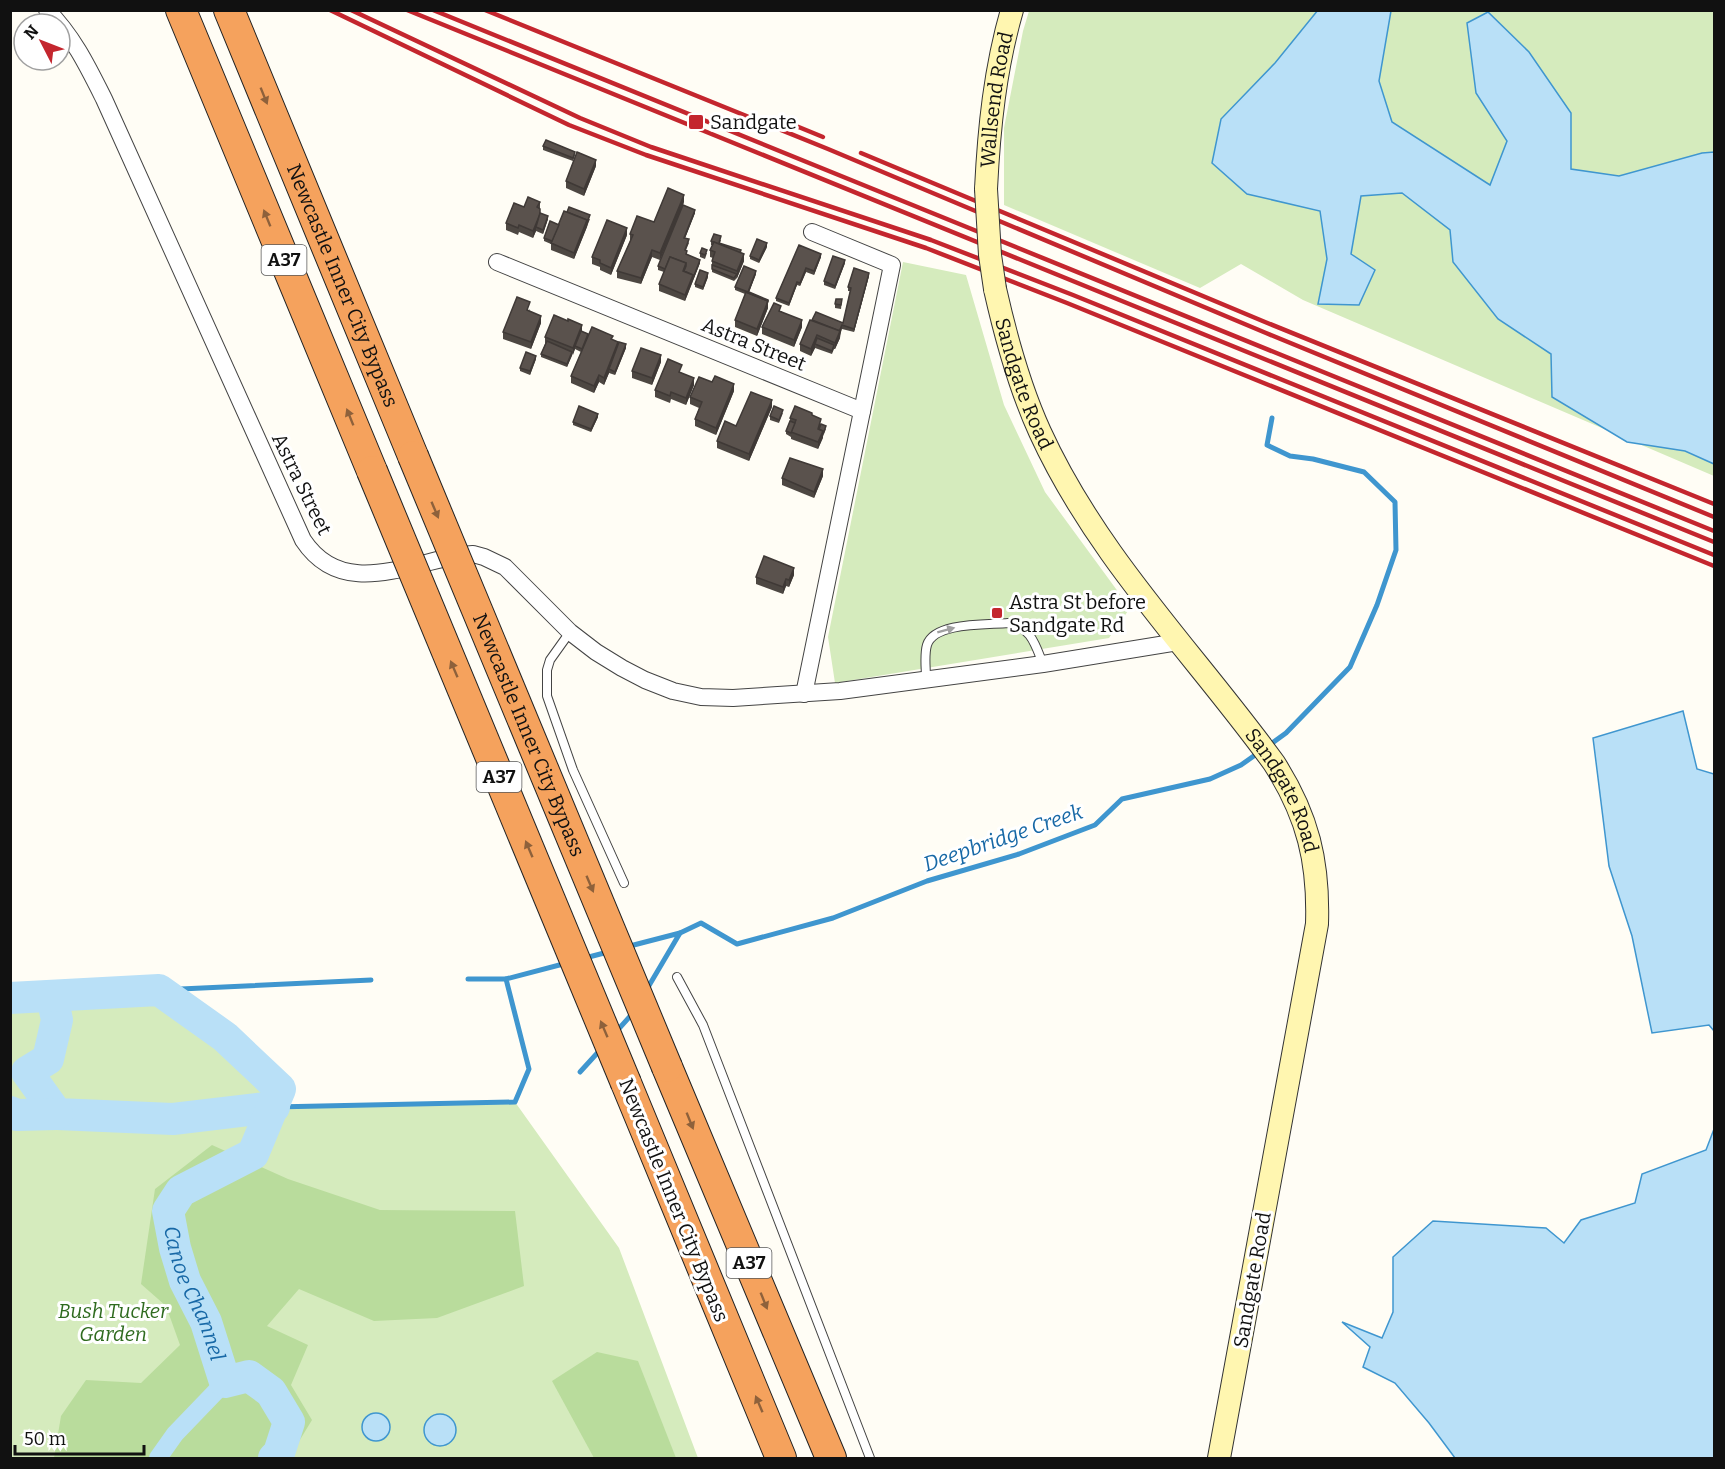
<svg xmlns="http://www.w3.org/2000/svg" width="1725" height="1469" font-family="Bitter,serif">
  <style>
    .green { fill: #d5ebbd }
    .forest { fill: #b9dc9c }
    .water { fill: #b9e0f7; stroke: #3f96cf; stroke-width: 1.5 }
    .lines { fill: none; stroke-linecap: round; stroke-linejoin: round }
    .stream { stroke: #3f96cf; stroke-width: 5 }
    .canal { stroke: #b9e0f7; stroke-width: 18 }
    .river { stroke: #b9e0f7; stroke-width: 32 }
    .service-casing { stroke: #444; stroke-width: 10 }
    .minor-casing { stroke: #444; stroke-width: 18 }
    .secondary-casing { stroke: #333; stroke-width: 24 }
    .motorway-casing { stroke: #222; stroke-width: 32 }
    .service { stroke: #fff; stroke-width: 8 }
    .minor { stroke: #fff; stroke-width: 16 }
    .secondary { stroke: #fff6b0; stroke-width: 22 }
    .motorway { stroke: #f5a25d; stroke-width: 30 }
    .rail { stroke: #c4262e; stroke-width: 4.5 }
    .secondary-bridge-casing { stroke: #333; stroke-width: 24; stroke-linecap: butt }
    .motorway-bridge-casing { stroke: #222; stroke-width: 32; stroke-linecap: butt }
    .secondary-bridge { stroke: #fff6b0; stroke-width: 22 }
    .motorway-bridge { stroke: #f5a25d; stroke-width: 30 }
    .wall { fill: #4d4742 }
    .shaded-wall { fill: #3f3936 }
    .building { fill: #5a524d; stroke: #3f3936; stroke-width: 1.5 }
    .oneway { fill: #8e613b }
    .oneway2 { fill: #a0a0a0 }
    .poi-dot { fill: #c4262e; stroke: #fff; stroke-width: 2 }
    .labels { text-anchor: middle; stroke-width: 6; stroke-linejoin: round; paint-order: stroke }
    .shield { fill: #fff; stroke: #585858; stroke-width: 1.5 }
    .shield-label { font-size: 18px; font-weight: bold; fill: #111 }
    .street-label { font-size: 20px; fill: #111; stroke: #fff }
    .poi-label { font-size: 20px; fill: #111; stroke: #fff; text-anchor: start }
    .park-label { font-size: 20px; font-style: italic; fill: #2f6b1f; stroke: #fff }
    .water-label { font-size: 21px; font-style: italic; fill: #1768a6; stroke: #fff }
  </style>
  <rect width="100%" height="100%" fill="#fffdf5"/>
  <g class="green">
    <polygon points="1029,11 1714,11 1714,476 1303,300 1241,264 1200,288 1004,205 1004,128 1023,31"/>
    <polygon points="903,262 966,275 1004,405 1045,492 1130,608 1109,638 835,683 828,637"/>
    <polygon points="159,990 225,1037 280,1089 274,1107 515,1102 619,1248 698,1458 11,1458 11,998"/>
  </g>
  <g class="forest">
    <polygon points="212,1145 288,1179 380,1210 515,1211 524,1286 437,1318 374,1321 299,1289 267,1326 308,1345 291,1385 312,1420 298,1443 292,1458 54,1458 61,1416 86,1380 141,1383 180,1345 166,1306 141,1284 155,1189"/>
    <polygon points="597,1352 638,1361 676,1458 594,1458 552,1381"/>
  </g>
  <g class="water">
    <polygon points="1318,10 1391,11 1379,81 1392,122 1490,185 1507,141 1476,93 1467,23 1488,12 1529,52 1571,113 1571,169 1619,176 1702,153 1714,152 1714,464 1685,451 1627,442 1552,397 1551,354 1498,319 1453,262 1450,230 1402,193 1361,196 1351,254 1375,270 1359,305 1318,304 1327,259 1320,211 1247,194 1212,163 1221,119 1275,63"/>
    <polygon points="1683,711 1697,769 1714,774 1714,1031 1709,1025 1652,1033 1632,936 1609,866 1593,738"/>
    <polygon points="1714,1129 1714,1458 1455,1458 1429,1423 1395,1383 1363,1367 1370,1347 1342,1322 1382,1338 1393,1312 1393,1257 1433,1221 1546,1228 1564,1243 1581,1220 1635,1203 1642,1174 1706,1150"/>
    <circle cx="376" cy="1427" r="14"/>
    <circle cx="440" cy="1430" r="16"/>
  </g>
  <g class="lines">
    <g class="stream">
      <polyline points="1268,746 1286,733 1350,667 1377,605 1396,550 1395,502 1364,472 1313,459 1290,456 1267,445 1272,418"/>
      <polyline points="680,933 701,923 737,944 833,918 927,881 1019,854 1095,825 1122,799 1210,779 1241,765 1258,753"/>
      <polyline points="626,947 680,933 647,989"/>
      <polyline points="585,958 608,952"/>
      <polyline points="468,979 506,979"/>
      <polyline points="159,990 371,980"/>
      <polyline points="615,1033 633,1013"/>
      <polyline points="580,1072 601,1049"/>
      <polyline points="274,1107 515,1102 529,1069 506,979 567,963"/>
    </g>
    <polyline class="canal" points="158,1458 175,1434 225,1382"/>
    <g class="river">
      <polyline points="52,996 57,1020 48,1059 27,1072 57,1114 173,1119 274,1107"/>
      <path id="s1" d="M10,998L159,990L225,1037L280,1089L253,1154L181,1191L168,1211L175,1248L185,1281L206,1322L225,1382L249,1376L271,1392L289,1422L279,1453L274,1458"/>
      <polyline points="10,1112 17,1115 57,1114"/>
    </g>
    <defs>
      <g id="service">
        <polyline points="570,632 550,660 547,670 547,696 573,770 624,883"/>
        <path d="M926,678C926,668 924,655 927,645C934,622 987,625 1008,623C1031,627 1035,644 1043,664"/>
        <polyline points="677,977 703,1025 870,1458"/>
      </g>
      <g id="minor">
        <path d="M47,10C73,36 88,67 104,99L303,540C342,599 406,564 461,555L473,554L484,557L505,567L570,632L596,652L622,668L645,680L673,691L701,697L733,698L840,691L1043,664L1178,642"/>
        <polyline points="497,262 862,411"/>
        <polyline points="804,694 892,265 812,232"/>
      </g>
      <g id="secondary">
        <path id="s2" d="M986,189C989,128 995,69 1012,10"/>
        <path id="s3" d="M995,289C1006,338 1019,386 1040,432C1097,557 1195,654 1274,763C1308,816 1319,862 1317,924L1219,1458"/>
      </g>
      <g id="motorway">
        <polyline points="181,10 372,471"/>
        <path id="s4" d="M229,10L413,456"/>
        <polyline points="667,1067 831,1458"/>
        <polyline points="626,1083 781,1458"/>
      </g>
    </defs>
    <use href="#service" class="service-casing"/>
    <use href="#minor" class="minor-casing"/>
    <use href="#secondary" class="secondary-casing"/>
    <use href="#motorway" class="motorway-casing"/>
    <use href="#service" class="service"/>
    <use href="#minor" class="minor"/>
    <use href="#secondary" class="secondary"/>
    <use href="#motorway" class="motorway"/>
    <g class="rail">
      <polyline points="330,10 569,125 646,155 926,248 1067,303 1714,566"/>
      <polyline points="351,10 580,118 651,147 931,240 1073,295 1714,555"/>
      <polyline points="407,10 1714,542"/>
      <polyline points="433,10 1714,531"/>
      <polyline points="485,10 828,149 1266,333 1714,517"/>
      <polyline points="784,121 823,137"/>
      <polyline points="861,153 1265,322 1714,504"/>
    </g>
    <defs>
      <polyline id="secondary-bridge" points="986,189 990,255 995,289"/>
      <g id="motorway-bridge">
        <path id="s5" d="M413,456L667,1067"/>
        <polyline points="372,471 626,1083"/>
      </g>
    </defs>
    <use href="#secondary-bridge" class="secondary-bridge-casing"/>
    <use href="#motorway-bridge" class="motorway-bridge-casing"/>
    <use href="#secondary-bridge" class="secondary-bridge"/>
    <use href="#motorway-bridge" class="motorway-bridge"/>
  </g>
  <g class="wall">
    <polygon points="543,146 575,155 573,161 543,150"/>
    <polygon points="596,166 584,196 566,188 566,181"/>
    <polygon points="540,202 540,213 548,219 543,234 536,231 533,238 519,232 518,235 506,230 506,223 524,207"/>
    <polygon points="684,202 683,205 695,213 685,238 689,243 686,250 687,254 700,263 685,301 659,291 659,284 664,272 658,270 658,266 674,228 660,260 652,257 641,284 617,278 617,271 630,241 630,234 654,222"/>
    <polygon points="567,212 590,219 574,259 551,250 551,244 544,241 544,238 559,225"/>
    <polygon points="627,235 611,275 600,270 600,267 592,264 592,257"/>
    <polygon points="721,240 720,243 741,253 744,261 737,278 734,281 712,272 712,261 713,258 710,257 710,250 712,245 711,245 711,241"/>
    <polygon points="799,245 821,257 814,275 806,272 800,286 797,285 789,306 776,301 776,298"/>
    <polygon points="767,247 759,263 750,259 750,256"/>
    <polygon points="700,253 707,253 705,259 700,257"/>
    <polygon points="845,263 835,289 824,285 824,281"/>
    <polygon points="756,274 749,292 768,300 768,308 757,336 735,327 735,320 745,294 735,290 735,287"/>
    <polygon points="869,276 854,332 842,329 840,335 840,338 835,349 834,349 832,354 815,348 811,356 800,351 800,344 812,320 843,323 850,291 848,291 848,287"/>
    <polygon points="708,277 703,290 695,287 695,284"/>
    <polygon points="842,299 841,309 835,308 835,304"/>
    <polygon points="530,309 529,311 541,323 531,349 503,339 503,332"/>
    <polygon points="781,311 802,327 794,347 762,334 762,327"/>
    <polygon points="582,332 588,337 613,340 626,348 615,375 609,373 604,385 599,382 594,393 571,383 571,376 581,352 575,349 567,367 541,357 541,354 545,344 545,337"/>
    <polygon points="536,359 530,375 520,371 520,368"/>
    <polygon points="661,362 652,385 632,378 632,371"/>
    <polygon points="682,372 681,373 694,385 686,405 671,399 670,403 655,397 655,390"/>
    <polygon points="734,391 716,435 695,426 695,419 699,408 690,404 690,397"/>
    <polygon points="772,407 749,461 717,448 717,441 736,426"/>
    <polygon points="783,413 779,423 770,420 770,416"/>
    <polygon points="812,416 826,429 818,449 791,439 791,437 786,434 786,431 790,421 790,418"/>
    <polygon points="598,417 591,432 573,425 573,422"/>
    <polygon points="823,476 814,498 782,485 782,478"/>
    <polygon points="794,575 789,587 786,586 783,594 756,584 756,577"/>
  </g>
  <g class="shaded-wall">
    <polygon points="596,160 596,166 584,196 584,189"/>
    <polygon points="684,195 684,202 660,260 660,253"/>
    <polygon points="695,210 695,213 684,241 684,238"/>
    <polygon points="540,214 536,227 536,231 533,238 533,231"/>
    <polygon points="590,215 587,227 574,259 574,253"/>
    <polygon points="548,216 548,219 543,234 543,230"/>
    <polygon points="627,228 627,235 611,275 611,268"/>
    <polygon points="767,243 767,247 759,263 759,260"/>
    <polygon points="652,250 652,257 641,284 641,278"/>
    <polygon points="744,254 744,261 737,278 737,271"/>
    <polygon points="821,254 821,257 814,275 814,271"/>
    <polygon points="700,260 700,263 685,301 685,295"/>
    <polygon points="845,260 845,263 835,289 835,286"/>
    <polygon points="806,268 806,272 800,286 800,283"/>
    <polygon points="756,271 756,274 748,295 748,292"/>
    <polygon points="708,273 708,277 703,290 703,287"/>
    <polygon points="869,273 869,276 854,332 854,329"/>
    <polygon points="797,282 797,285 789,306 789,303"/>
    <polygon points="768,300 768,308 757,336 757,329"/>
    <polygon points="541,316 541,323 531,349 531,342"/>
    <polygon points="802,320 802,327 794,347 794,340"/>
    <polygon points="582,325 582,332 575,346 575,349 573,355 573,348"/>
    <polygon points="842,325 840,338 835,349 835,343"/>
    <polygon points="817,335 817,342 815,344 815,348 811,356 811,349"/>
    <polygon points="618,342 609,369 609,373 604,385 604,378"/>
    <polygon points="626,344 626,348 615,375 615,372"/>
    <polygon points="572,352 572,355 567,367 567,364"/>
    <polygon points="661,355 661,362 652,385 652,378"/>
    <polygon points="536,356 536,359 530,375 530,371"/>
    <polygon points="599,375 599,382 594,393 594,386"/>
    <polygon points="694,378 694,385 686,405 686,398"/>
    <polygon points="734,384 734,391 716,435 716,428"/>
    <polygon points="772,400 772,407 749,461 749,454"/>
    <polygon points="598,414 598,417 591,432 591,429"/>
    <polygon points="823,431 823,438 818,449 818,442"/>
    <polygon points="823,469 823,476 814,498 814,492"/>
    <polygon points="794,568 794,575 789,587 789,580"/>
    <polygon points="786,579 786,586 783,594 783,587"/>
  </g>
  <g class="building">
    <polygon points="546,140 575,152 573,158 543,146"/>
    <polygon points="577,152 596,160 584,189 566,181"/>
    <polygon points="668,188 684,195 660,253 652,250 641,278 617,271 633,235 630,234 637,216 654,222"/>
    <polygon points="528,197 540,202 537,207 540,209 540,214 533,231 519,225 518,228 506,223 514,203 524,207"/>
    <polygon points="683,205 695,210 684,238 689,239 685,250 687,251 686,254 700,260 693,278 693,275 684,271 686,266 686,263 670,257 665,269 658,266"/>
    <polygon points="569,207 590,215 587,222 587,220 567,212"/>
    <polygon points="564,211 587,220 574,253 551,243"/>
    <polygon points="540,213 548,216 543,230 536,227"/>
    <polygon points="607,220 627,228 611,268 600,263 600,260 592,257"/>
    <polygon points="550,221 559,225 552,241 544,238"/>
    <polygon points="714,234 721,236 719,243 741,250 740,253 711,241"/>
    <polygon points="757,239 767,243 759,260 750,256"/>
    <polygon points="714,242 744,254 737,271 712,261 715,252 710,250"/>
    <polygon points="799,245 821,254 814,271 806,268 800,283 797,282 789,303 776,298"/>
    <polygon points="702,248 707,250 705,255 700,253"/>
    <polygon points="833,256 845,260 835,286 824,281"/>
    <polygon points="670,257 686,263 683,271 693,275 685,295 659,284"/>
    <polygon points="712,265 737,274 734,278 712,269"/>
    <polygon points="744,266 756,271 748,292 735,287"/>
    <polygon points="854,268 869,273 854,329 842,325 838,334 840,331 812,320 816,312 843,323 851,288 848,287"/>
    <polygon points="700,270 708,273 703,287 695,284"/>
    <polygon points="746,292 768,301 757,329 735,320"/>
    <polygon points="749,292 768,300 767,304 768,301 748,293"/>
    <polygon points="517,297 530,302 527,310 541,316 531,342 503,332"/>
    <polygon points="836,299 842,299 841,305 835,304"/>
    <polygon points="774,303 781,306 779,311 802,320 794,340 762,327"/>
    <polygon points="554,315 568,321 568,319 582,325 573,348 545,337"/>
    <polygon points="810,320 840,331 835,343 817,335 811,349 800,344"/>
    <polygon points="592,327 613,336 611,339 618,342 604,378 599,375 594,386 571,376"/>
    <polygon points="581,331 588,334 582,349 575,346"/>
    <polygon points="817,338 834,345 832,351 815,344"/>
    <polygon points="547,341 572,352 567,364 541,354"/>
    <polygon points="619,342 626,344 615,372 609,369"/>
    <polygon points="641,348 661,355 652,378 632,371"/>
    <polygon points="526,352 536,356 530,371 520,368"/>
    <polygon points="668,359 682,365 679,372 694,378 686,398 671,392 670,396 655,390"/>
    <polygon points="715,376 734,384 716,428 695,419 702,402 690,397 699,377 712,382"/>
    <polygon points="751,392 772,400 749,454 717,441 725,421 736,426"/>
    <polygon points="579,406 598,414 591,429 573,422"/>
    <polygon points="774,406 783,410 779,420 770,416"/>
    <polygon points="795,406 812,413 812,415 821,419 818,429 823,431 818,442 791,432 796,420 790,418"/>
    <polygon points="790,421 795,423 791,433 786,431"/>
    <polygon points="821,424 826,426 823,434 823,431 819,429"/>
    <polygon points="790,458 823,469 814,492 782,478"/>
    <polygon points="764,556 794,568 789,580 786,579 783,587 756,577"/>
  </g>
  <defs><path id="oneway-solid" d="M-6-.8H1V-3.2L6.5 0L1 3.2V.8H-6Z" transform="scale(1.5)"/></defs>
  <g class="oneway">
    <use href="#oneway-solid" transform="translate(264 96) rotate(68)"/>
    <use href="#oneway-solid" transform="translate(267 218) rotate(-112)"/>
    <use href="#oneway-solid" transform="translate(350 417) rotate(-112)"/>
    <use href="#oneway-solid" transform="translate(435 510) rotate(67)"/>
    <use href="#oneway-solid" transform="translate(454 669) rotate(-113)"/>
    <use href="#oneway-solid" transform="translate(529 849) rotate(-113)"/>
    <use href="#oneway-solid" transform="translate(590 884) rotate(67)"/>
    <use href="#oneway-solid" transform="translate(604 1029) rotate(-113)"/>
    <use href="#oneway-solid" transform="translate(690 1121) rotate(68)"/>
    <use href="#oneway-solid" transform="translate(764 1301) rotate(68)"/>
    <use href="#oneway-solid" transform="translate(759 1404) rotate(-113)"/>
  </g>
  <use class="oneway2" href="#oneway-solid" transform="translate(946 630) rotate(-15)"/>
  <g class="poi-dot">
    <rect x="688" y="114" width="16" height="16" rx="3"/>
    <rect x="991" y="607" width="12" height="12" rx="3"/>
  </g>
  <g class="labels">
    <g class="shield">
      <rect x="261.5" y="245" width="45" height="30" rx="4.5"/>
      <rect x="476.5" y="762" width="45" height="30" rx="4.5"/>
      <rect x="726.5" y="1248" width="45" height="30" rx="4.5"/>
    </g>
    <g class="shield-label">
      <text x="284" y="266">A37</text>
      <text x="499" y="783">A37</text>
      <text x="749" y="1269">A37</text>
    </g>
    <g class="street-label">
      <text dy="7" stroke="none"><textPath href="#s2" startOffset="90">Wallsend Road</textPath></text>
      <text dy="7" stroke="none"><textPath href="#s4" startOffset="298">Newcastle Inner City Bypass</textPath></text>
      <text transform="translate(754 344) rotate(22)" y="7">Astra Street</text>
      <text dy="7" stroke="none"><textPath href="#s3" startOffset="99">Sandgate Road</textPath></text>
      <text transform="translate(302 484) rotate(64)" y="7">Astra Street</text>
      <text dy="7" stroke="none"><textPath href="#s5" startOffset="302">Newcastle Inner City Bypass</textPath></text>
      <text dy="7" stroke="none"><textPath href="#s3" startOffset="585">Sandgate Road</textPath></text>
      <text transform="translate(674 1200) rotate(68)" y="7">Newcastle Inner City Bypass</text>
      <text transform="translate(1252 1280) rotate(-80)" y="7">Sandgate Road</text>
    </g>
    <g class="poi-label">
      <text x="710" y="129">Sandgate</text>
      <text x="1009" y="609">Astra St before<tspan x="1009" dy="23">Sandgate Rd</tspan></text>
    </g>
    <g class="park-label">
      <text x="113" y="1318">Bush Tucker<tspan x="113" dy="23">Garden</tspan></text>
    </g>
    <g class="water-label">
      <text transform="translate(1003 838) rotate(-19)" y="7">Deepbridge Creek</text>
      <text dy="7" stroke="none"><textPath href="#s1" startOffset="568">Canoe Channel</textPath></text>
    </g>
  </g>
  <rect width="1725" height="1469" fill="none" stroke="#111111" stroke-width="24"/>
  <g transform="translate(42 42) rotate(312)"><circle r="28" fill="#ffffff" stroke="#a0a0a0" stroke-width="1.5"/>
  <path d="M0-4.5L10 22L0 15L-10 22Z" fill="#c4262e"/>
  <text y="-9" font-size="16" font-weight="bold" text-anchor="middle" fill="#111111">N</text>
  </g>
  <path d="M15 1445v9h129v-9" fill="none" stroke="#111111" stroke-width="3"/>
  <text x="24" y="1445" font-size="18" fill="#111111" stroke="#ffffff" stroke-width="4.5" paint-order="stroke">50 m</text>
</svg>
